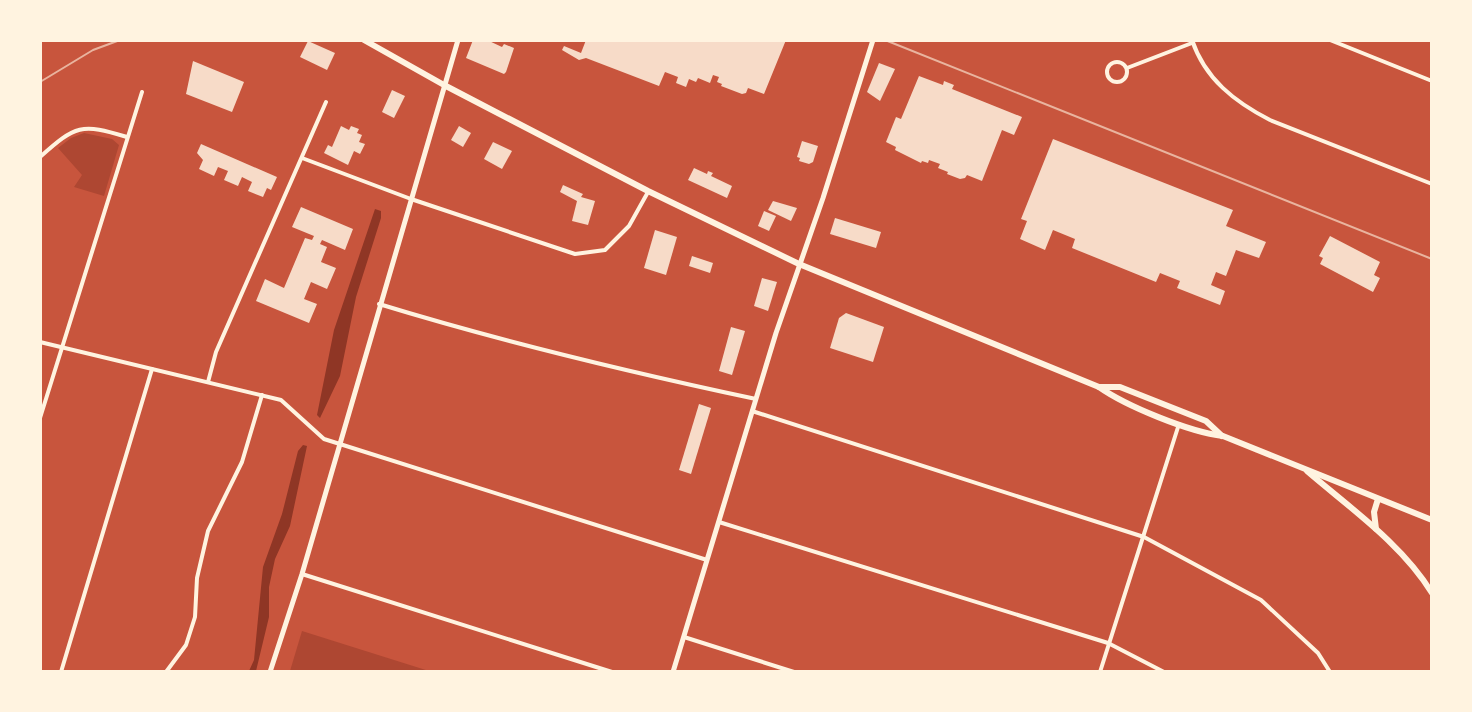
<svg xmlns="http://www.w3.org/2000/svg" width="1472" height="712" font-family="'Varela Round',sans-serif">
  <style>
    .green { fill: #ae4732 }
    .water { fill: #8f3625 }
    .building { fill: #f7dbc8 }
    .lines { fill: none; stroke-linecap: round; stroke-linejoin: round }
    .minor { stroke: #fff3e0; stroke-width: 4 }
    .tertiary { stroke: #fff3e0; stroke-width: 5 }
    .secondary { stroke: #fff3e0; stroke-width: 6 }
    .primary { stroke: #fff3e0; stroke-width: 6 }
    .rail { stroke: #e9b49f; stroke-width: 2 }
  </style>
  <rect width="100%" height="100%" fill="#c8553d"/>
  <g class="green">
    <polygon points="84,133 112,139 119,145 104,196 74,187 82,175 58,148 71,138"/>
    <polygon points="302,631 429,671 290,671"/>
  </g>
  <g class="water">
    <polygon points="375,209 381,211 381,218 356,297 340,376 320,418 317,415 334,330"/>
    <polygon points="303,445 307,446 290,526 275,559 269,587 269,617 256,671 249,671 254,660 263,567 282,514 298,451"/>
  </g>
  <g class="building">
    <polygon points="473,40 487,40 502,47 504,44 514,48 506,72 504,74 466,58"/>
    <polygon points="586,40 786,40 764,94 748,88 746,93 742,94 721,86 722,84 717,82 719,77 713,75 710,83 698,78 696,82 689,79 686,87 676,83 678,77 665,72 659,86 586,58 579,60 562,50 564,46 581,53"/>
    <polygon points="308,41 335,53 327,70 300,57"/>
    <polygon points="193,61 244,82 232,112 186,94"/>
    <polygon points="879,63 895,69 880,101 867,92"/>
    <polygon points="919,76 943,85 944,81 954,85 952,89 1022,117 1014,135 1002,130 982,181 967,175 965,178 960,179 947,174 948,172 938,168 940,164 929,160 928,163 922,161 921,163 895,150 896,147 886,142 896,117 901,119"/>
    <polygon points="392,90 405,96 394,118 382,112"/>
    <polygon points="341,126 349,130 351,126 359,129 357,133 362,135 359,142 365,144 360,154 354,151 348,165 324,153 328,145 332,147"/>
    <polygon points="459,126 471,133 463,147 451,140"/>
    <polygon points="1053,139 1233,210 1226,226 1266,242 1259,258 1236,250 1226,276 1216,272 1211,285 1225,291 1220,305 1177,288 1180,281 1160,273 1156,282 1072,248 1075,239 1053,230 1045,250 1020,239 1027,221 1021,219"/>
    <polygon points="802,141 818,146 813,162 809,164 799,161 800,158 797,157"/>
    <polygon points="493,142 512,151 502,169 484,159"/>
    <polygon points="201,144 277,177 271,190 267,188 263,197 248,191 252,182 242,177 238,186 224,180 228,171 218,167 214,176 199,169 203,160 197,153"/>
    <polygon points="694,168 707,174 708,171 713,173 711,176 732,186 727,198 688,180"/>
    <polygon points="563,185 583,194 581,197 595,201 588,225 572,221 577,201 560,192"/>
    <polygon points="773,201 797,208 791,221 768,210"/>
    <polygon points="301,207 353,229 345,250 322,240 320,244 327,247 321,262 336,268 327,289 311,282 304,299 317,304 309,323 256,301 265,279 284,288 305,238 312,240 314,236 292,227"/>
    <polygon points="764,211 776,216 769,231 758,226"/>
    <polygon points="835,218 881,232 876,248 830,234"/>
    <polygon points="655,230 677,237 666,275 644,268"/>
    <polygon points="1330,236 1380,262 1374,275 1380,278 1373,292 1320,264 1323,258 1319,256"/>
    <polygon points="692,256 713,263 710,273 689,266"/>
    <polygon points="762,278 777,282 768,311 754,306"/>
    <polygon points="846,313 884,327 873,362 830,348 839,318"/>
    <polygon points="731,327 745,331 732,375 719,371"/>
    <polygon points="699,404 711,408 691,474 679,470"/>
  </g>
  <g class="lines">
    <g class="minor">
      <path d="M1192,40C1205,79 1235,102 1270,120L1432,184"/>
      <polyline points="1330,40 1432,81"/>
      <circle cx="1117" cy="72" r="10"/>
      <polyline points="1127,68 1192,43"/>
      <path d="M40,157C76,125 81,123 127,137"/>
      <polyline points="302,158 411,199 575,254 605,250 629,226 648,192"/>
      <path d="M379,304C503,342 629,372 756,399"/>
      <polyline points="40,342 281,400 324,439 707,560"/>
      <polyline points="208,382 216,352 326,102"/>
      <polyline points="752,411 1144,537 1261,600 1318,653 1330,672"/>
      <polyline points="40,418 142,92"/>
      <polyline points="719,522 1108,643 1164,672"/>
      <polyline points="302,574 612,672"/>
      <polyline points="684,637 794,672"/>
      <polyline points="61,672 152,369"/>
      <polyline points="166,672 186,645 195,617 197,578 208,531 242,462 262,395"/>
      <polyline points="1100,672 1179,424"/>
    </g>
    <g class="tertiary">
      <polyline points="270,672 302,574 458,40"/>
      <polyline points="673,672 776,333 823,198 873,40"/>
    </g>
    <g class="secondary">
      <path d="M1307,471C1350,508 1402,544 1432,593"/>
      <polyline points="1376,529 1374,512 1378,499"/>
    </g>
    <g class="primary">
      <path d="M364,40L444,85L648,191L799,264L1099,387C1126,406 1189,432 1223,436L1432,520"/>
      <polyline points="1099,387 1120,387 1206,421 1222,436"/>
    </g>
    <g class="rail">
      <polyline points="885,40 1432,259"/>
      <polyline points="40,82 93,50 120,40"/>
    </g>
  </g>
  <rect width="1472" height="712" fill="none" stroke="#fff3e0" stroke-width="84"/>
</svg>
